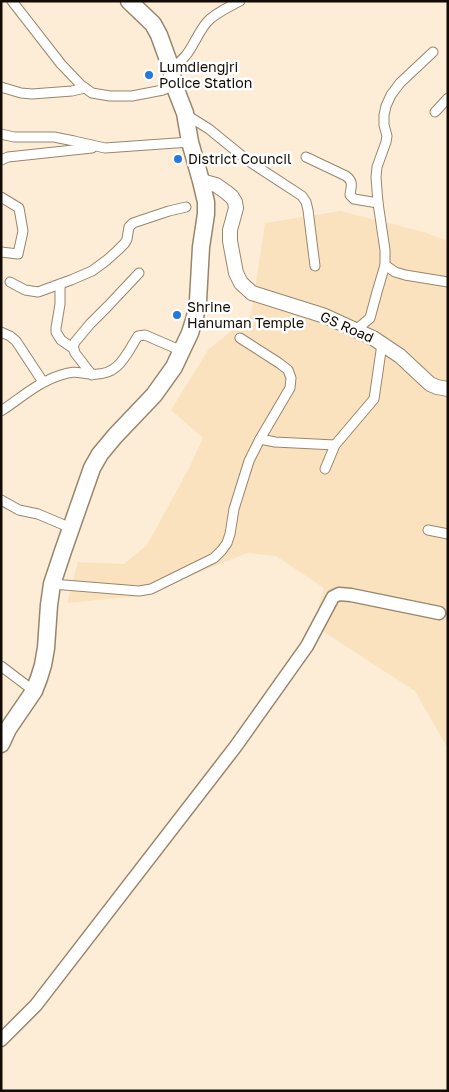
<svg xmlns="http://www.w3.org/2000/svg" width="449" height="1092" font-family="'Golos Text',sans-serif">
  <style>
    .built { fill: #fae2bf }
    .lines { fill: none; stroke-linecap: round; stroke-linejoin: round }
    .street-casing { stroke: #98866c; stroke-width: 11 }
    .secondary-casing { stroke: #98866c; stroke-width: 15 }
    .primary-casing { stroke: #98866c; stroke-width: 16 }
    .highway-casing { stroke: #98866c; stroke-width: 19 }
    .street { stroke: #fff; stroke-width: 9 }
    .secondary { stroke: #fff; stroke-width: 12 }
    .primary { stroke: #fff; stroke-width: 14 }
    .highway { stroke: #fff; stroke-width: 16 }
    .poi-dot { fill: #2378e2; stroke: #fff; stroke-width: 2 }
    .labels { text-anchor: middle; stroke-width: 5; stroke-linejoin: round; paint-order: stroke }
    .poi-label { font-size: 14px; fill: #120b03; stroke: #fff; text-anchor: start }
    .street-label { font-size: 14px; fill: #120b03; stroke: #fff }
  </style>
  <rect width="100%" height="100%" fill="#fdedd6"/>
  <polygon class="built" points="340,211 424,232 448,241 448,749 415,691 313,625 324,588 276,556 247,553 141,596 67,603 78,562 124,564 147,545 188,470 203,438 171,410 208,350 251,315 265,223"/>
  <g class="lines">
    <defs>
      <g id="street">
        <polyline points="12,1 61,64 81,85 92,93 110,96 132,96 163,90 174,85"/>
        <path d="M171,68C192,56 193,39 207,22C215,13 229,7 240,1"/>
        <polyline points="1,87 21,93 32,94 72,91 85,88"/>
        <polyline points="435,112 448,98"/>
        <polyline points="185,114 209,129 247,160 302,196 306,202 308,210 315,266"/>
        <polyline points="1,134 14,137 54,137 74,141 105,148 190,142"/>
        <path d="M306,157L346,176C354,182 351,186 350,195L354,199L378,203"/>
        <polyline points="1,160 8,157 92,148"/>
        <polyline points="1,197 19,208 23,231 18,254 1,252"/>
        <polyline points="385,265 395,272 405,275 448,282"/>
        <polyline points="10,282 25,290 38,292 71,280 92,271 107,260 118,250 125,243 127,239 129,227 133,223 169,211 186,207"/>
        <polyline points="60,284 60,304 56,328 56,332 61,340 74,349"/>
        <polyline points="356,330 370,318 377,292 385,265 385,250 378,203 376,177 377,167 386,142 387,136 384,125 384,115 386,106 391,95 400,83 433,52"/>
        <polyline points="1,332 10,336 16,341 43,382"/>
        <polyline points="92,375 75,353 73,347 75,342 90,324 108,306 139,273"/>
        <path d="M1,411C21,398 38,382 61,375C75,370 78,373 91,374C119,377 126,354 138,336L145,335L182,351"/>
        <polyline points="260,439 275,442 335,445"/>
        <polyline points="325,469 335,445 374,399 382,344"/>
        <polyline points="1,500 19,510 38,514 71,528"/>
        <polyline points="428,530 448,534"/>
        <polyline points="52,584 139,591 151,589 214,558 222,550 227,543 230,534 234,509 249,461 260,439 290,388 291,378 288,370 279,363 240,338"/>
        <polyline points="1,666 34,691"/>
      </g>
      <polyline id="secondary" points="1,1040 36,1005 236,746 307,646 333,597 339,594 351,595 439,613"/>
      <polyline id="primary" points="201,181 216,185 226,192 232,197 235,202 236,208 230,230 230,241 236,273 241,283 252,293 325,316 373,338 400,356 430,384 437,387 448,389"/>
      <polyline id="highway" points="1,744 8,729 34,691 39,678 43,665 46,648 49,605 52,584 63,551 92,468 100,454 115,436 154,395 174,367 190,333 195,317 198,301 201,247 206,214 206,202 201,181 190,142 185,113 174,85 171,68 159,35 153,24 129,1"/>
    </defs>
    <use href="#street" class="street-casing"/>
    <use href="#secondary" class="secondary-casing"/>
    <use href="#primary" class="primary-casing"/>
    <use href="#highway" class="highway-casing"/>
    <use href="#street" class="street"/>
    <use href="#secondary" class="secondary"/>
    <use href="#primary" class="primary"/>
    <use href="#highway" class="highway"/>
  </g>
  <g class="poi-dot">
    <circle cx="149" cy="75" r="5"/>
    <circle cx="178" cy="159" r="5"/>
    <circle cx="177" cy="315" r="5"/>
  </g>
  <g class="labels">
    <g class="poi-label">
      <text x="159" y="72">Lumdiengjri<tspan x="159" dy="16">Police Station</tspan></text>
      <text x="188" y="164">District Council</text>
      <text x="187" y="312">Shrine<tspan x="187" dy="16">Hanuman Temple</tspan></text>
    </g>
    <g class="street-label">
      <text transform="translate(347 327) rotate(24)" y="5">GS Road</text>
    </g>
  </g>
  <rect width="449" height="1092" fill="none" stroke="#120b03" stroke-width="5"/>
</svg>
